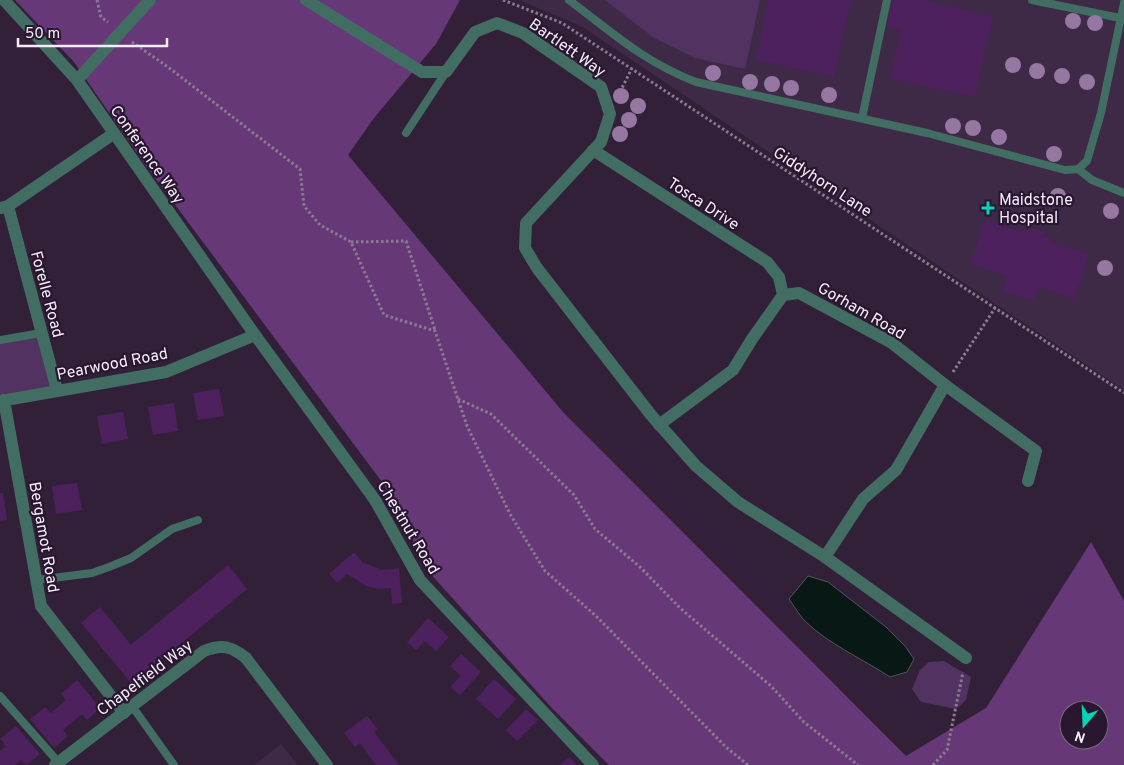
<svg xmlns="http://www.w3.org/2000/svg" width="1124" height="765" font-family="Overpass,sans-serif">
  <style>
    .built { fill: #3e2947 }
    .green { fill: #523260 }
    .forest { fill: #663878; fill-rule: evenodd }
    .water { fill: #081814; stroke: #4f5759 }
    .building { fill: #4d205e }
    .lines { fill: none; stroke-linecap: round; stroke-linejoin: round }
    .path { stroke: #8a7b90; stroke-width: 3; stroke-dasharray: 2.5 2.5; stroke-linecap: butt }
    .lane { stroke: #426d63; stroke-width: 8 }
    .street { stroke: #426d63; stroke-width: 12 }
    .tree { fill: #9577a1 }
    .poi-dot { fill: #04d5b6; stroke: #28172f; stroke-width: 2 }
    .labels { text-anchor: middle; stroke-width: 4.5; stroke-linejoin: round; paint-order: stroke }
    .street-label { font-size: 16px; fill: #f6ebfb; stroke: #28172f }
    .poi-label { font-size: 16px; fill: #f6ebfb; stroke: #28172f; text-anchor: start }
  </style>
  <rect width="100%" height="100%" fill="#322039"/>
  <g class="built">
    <polygon points="519,0 1124,0 1124,390 581,26"/>
    <polygon points="281,744 298,765 254,765"/>
  </g>
  <g class="green">
    <polygon points="605,0 760,0 745,69 695,58 654,38"/>
    <polygon points="41,333 57,390 0,401 0,340"/>
    <polygon points="944,661 971,677 966,700 956,709 921,702 912,689 920,670 929,662"/>
  </g>
  <path class="forest" d="M15,0H460L436,44L374,118L348,155L563,412L906,756L986,708L1091,542L1124,601V765H609L550,706L428,571L385,486L144,163L74,62ZM1069,710H1099V740H1069Z"/>
  <path class="water" d="M808,576L828,582L886,627L905,646L914,659L907,672L890,677C863,659 828,644 805,621C799,615 794,606 789,599Z"/>
  <g class="building">
    <polygon points="768,0 851,0 834,77 756,60"/>
    <polygon points="893,0 924,0 993,17 975,97 890,79 901,30 887,27"/>
    <polygon points="985,219 1022,232 1023,229 1032,232 1033,228 1045,232 1043,236 1052,239 1051,242 1089,254 1075,299 1038,287 1033,301 1003,291 1007,276 970,264"/>
    <polygon points="219,389 224,416 198,420 193,393"/>
    <polygon points="174,403 178,431 153,435 148,407"/>
    <polygon points="123,412 128,439 102,444 97,416"/>
    <polygon points="77,483 82,510 56,514 52,486"/>
    <polygon points="0,493 3,493 7,520 0,521"/>
    <polygon points="354,552 362,562 382,570 399,568 402,603 392,604 391,588 378,589 366,586 347,574 337,583 329,574"/>
    <polygon points="228,565 247,589 132,684 81,623 100,607 131,645"/>
    <polygon points="428,618 449,637 436,651 425,641 416,650 407,642"/>
    <polygon points="461,654 481,672 460,695 450,687 461,676 450,666"/>
    <polygon points="494,679 516,699 498,719 476,699"/>
    <polygon points="77,680 100,708 87,720 82,714 63,730 68,736 54,748 30,719 45,707 51,713 66,700 61,694"/>
    <polygon points="526,709 538,720 517,741 506,730"/>
    <polygon points="367,716 378,729 374,732 399,765 376,765 360,743 355,747 344,733"/>
    <polygon points="16,726 40,754 26,765 21,760 15,765 0,765 0,751 6,746 0,739"/>
    <polygon points="570,757 577,765 559,765"/>
  </g>
  <g class="lines">
    <g class="path">
      <polyline points="97,0 101,17 108,22"/>
      <polyline points="503,0 562,23 1124,393"/>
      <polyline points="132,42 168,67 300,169 304,206 320,225 351,242 384,315 435,331 467,426 510,514 545,571 596,616 727,748 748,765"/>
      <polyline points="620,92 632,68"/>
      <polyline points="351,242 406,241 435,330"/>
      <polyline points="953,372 995,308"/>
      <polyline points="458,399 491,414 574,495 595,529 640,567 680,608 771,686 804,722 858,765"/>
      <polyline points="933,765 947,750 963,672"/>
    </g>
    <g class="lane">
      <path d="M569,0C613,33 644,62 696,82L927,133L1065,170L1078,169L1087,161L1101,113L1124,3"/>
      <polyline points="1032,0 1120,18"/>
      <polyline points="862,118 887,0"/>
      <polyline points="406,133 446,72"/>
      <polyline points="1078,169 1092,180 1124,193"/>
      <polyline points="0,340 41,333"/>
      <polyline points="37,580 92,573 109,567 131,558 172,529 198,520"/>
      <polyline points="0,696 59,763"/>
      <polyline points="132,706 174,765"/>
    </g>
    <g class="street">
      <polyline points="4,0 77,80 255,335 375,500 420,580 593,765"/>
      <polyline points="306,0 422,72 446,72 475,32 497,23 523,33 601,87 610,114 601,142 526,223 525,248 537,268 651,415 696,466 738,502 825,557 966,658"/>
      <polyline points="77,80 150,0"/>
      <polyline points="593,150 767,262 779,277 783,295"/>
      <polyline points="8,206 57,390"/>
      <polyline points="1,208 8,206 113,134"/>
      <polyline points="945,385 1036,451 1028,481"/>
      <polyline points="4,400 41,606 124,713"/>
      <polyline points="0,401 166,372 255,335"/>
      <polyline points="659,425 733,370 752,339 783,295 799,293 892,343 945,385 896,470 863,499 825,557"/>
      <path d="M55,765L204,651C222,644 231,646 246,658L327,765"/>
    </g>
  </g>
  <g class="tree">
    <circle cx="1073" cy="21" r="8"/>
    <circle cx="1095" cy="23" r="8"/>
    <circle cx="1013" cy="65" r="8"/>
    <circle cx="1037" cy="71" r="8"/>
    <circle cx="713" cy="73" r="8"/>
    <circle cx="1062" cy="76" r="8"/>
    <circle cx="750" cy="82" r="8"/>
    <circle cx="1087" cy="82" r="8"/>
    <circle cx="772" cy="84" r="8"/>
    <circle cx="791" cy="88" r="8"/>
    <circle cx="829" cy="95" r="8"/>
    <circle cx="621" cy="96" r="8"/>
    <circle cx="638" cy="106" r="8"/>
    <circle cx="629" cy="120" r="8"/>
    <circle cx="953" cy="126" r="8"/>
    <circle cx="973" cy="128" r="8"/>
    <circle cx="620" cy="134" r="8"/>
    <circle cx="999" cy="137" r="8"/>
    <circle cx="1054" cy="154" r="8"/>
    <circle cx="1058" cy="196" r="8"/>
    <circle cx="1111" cy="211" r="8"/>
    <circle cx="1105" cy="268" r="8"/>
  </g>
  <path class="poi-dot" d="M985.5 200.5h5v5h5v5h-5v5h-5v-5h-5v-5h5z"/>
  <g class="labels">
    <g class="street-label">
      <text transform="translate(568 47) rotate(35)" y="6">Bartlett Way</text>
      <text transform="translate(148 154) rotate(55)" y="6">Conference Way</text>
      <text transform="translate(823 181) rotate(33)" y="6">Giddyhorn Lane</text>
      <text transform="translate(704 203) rotate(33)" y="6">Tosca Drive</text>
      <text transform="translate(48 294) rotate(75)" y="6">Forelle Road</text>
      <text transform="translate(862 310) rotate(30)" y="6">Gorham Road</text>
      <text transform="translate(112 363) rotate(-11)" y="6">Pearwood Road</text>
      <text transform="translate(409 527) rotate(59)" y="6">Chestnut Road</text>
      <text transform="translate(45 537) rotate(80)" y="6">Bergamot Road</text>
      <text transform="translate(144 677) rotate(-37)" y="6">Chapelfield Way</text>
    </g>
    <g class="poi-label">
      <text x="999" y="205">Maidstone<tspan x="999" dy="18">Hospital</tspan></text>
    </g>
  </g>
  <g transform="translate(1084 725) rotate(199)"><circle r="24" fill="#28172f" stroke="#7a6c81"/>
  <path d="M0-4L9 19L0 12L-9 19Z" fill="#04d5b6"/>
  <text y="-8" font-size="14" font-weight="bold" text-anchor="middle" fill="#f6ebfb">N</text>
  </g>
  <path d="M18 38v8h149v-8" fill="none" stroke="#f6ebfb" stroke-width="2.5"/>
  <text x="25" y="38" font-size="15" fill="#f6ebfb" stroke="#28172f" stroke-width="4" paint-order="stroke">50 m</text>
</svg>
